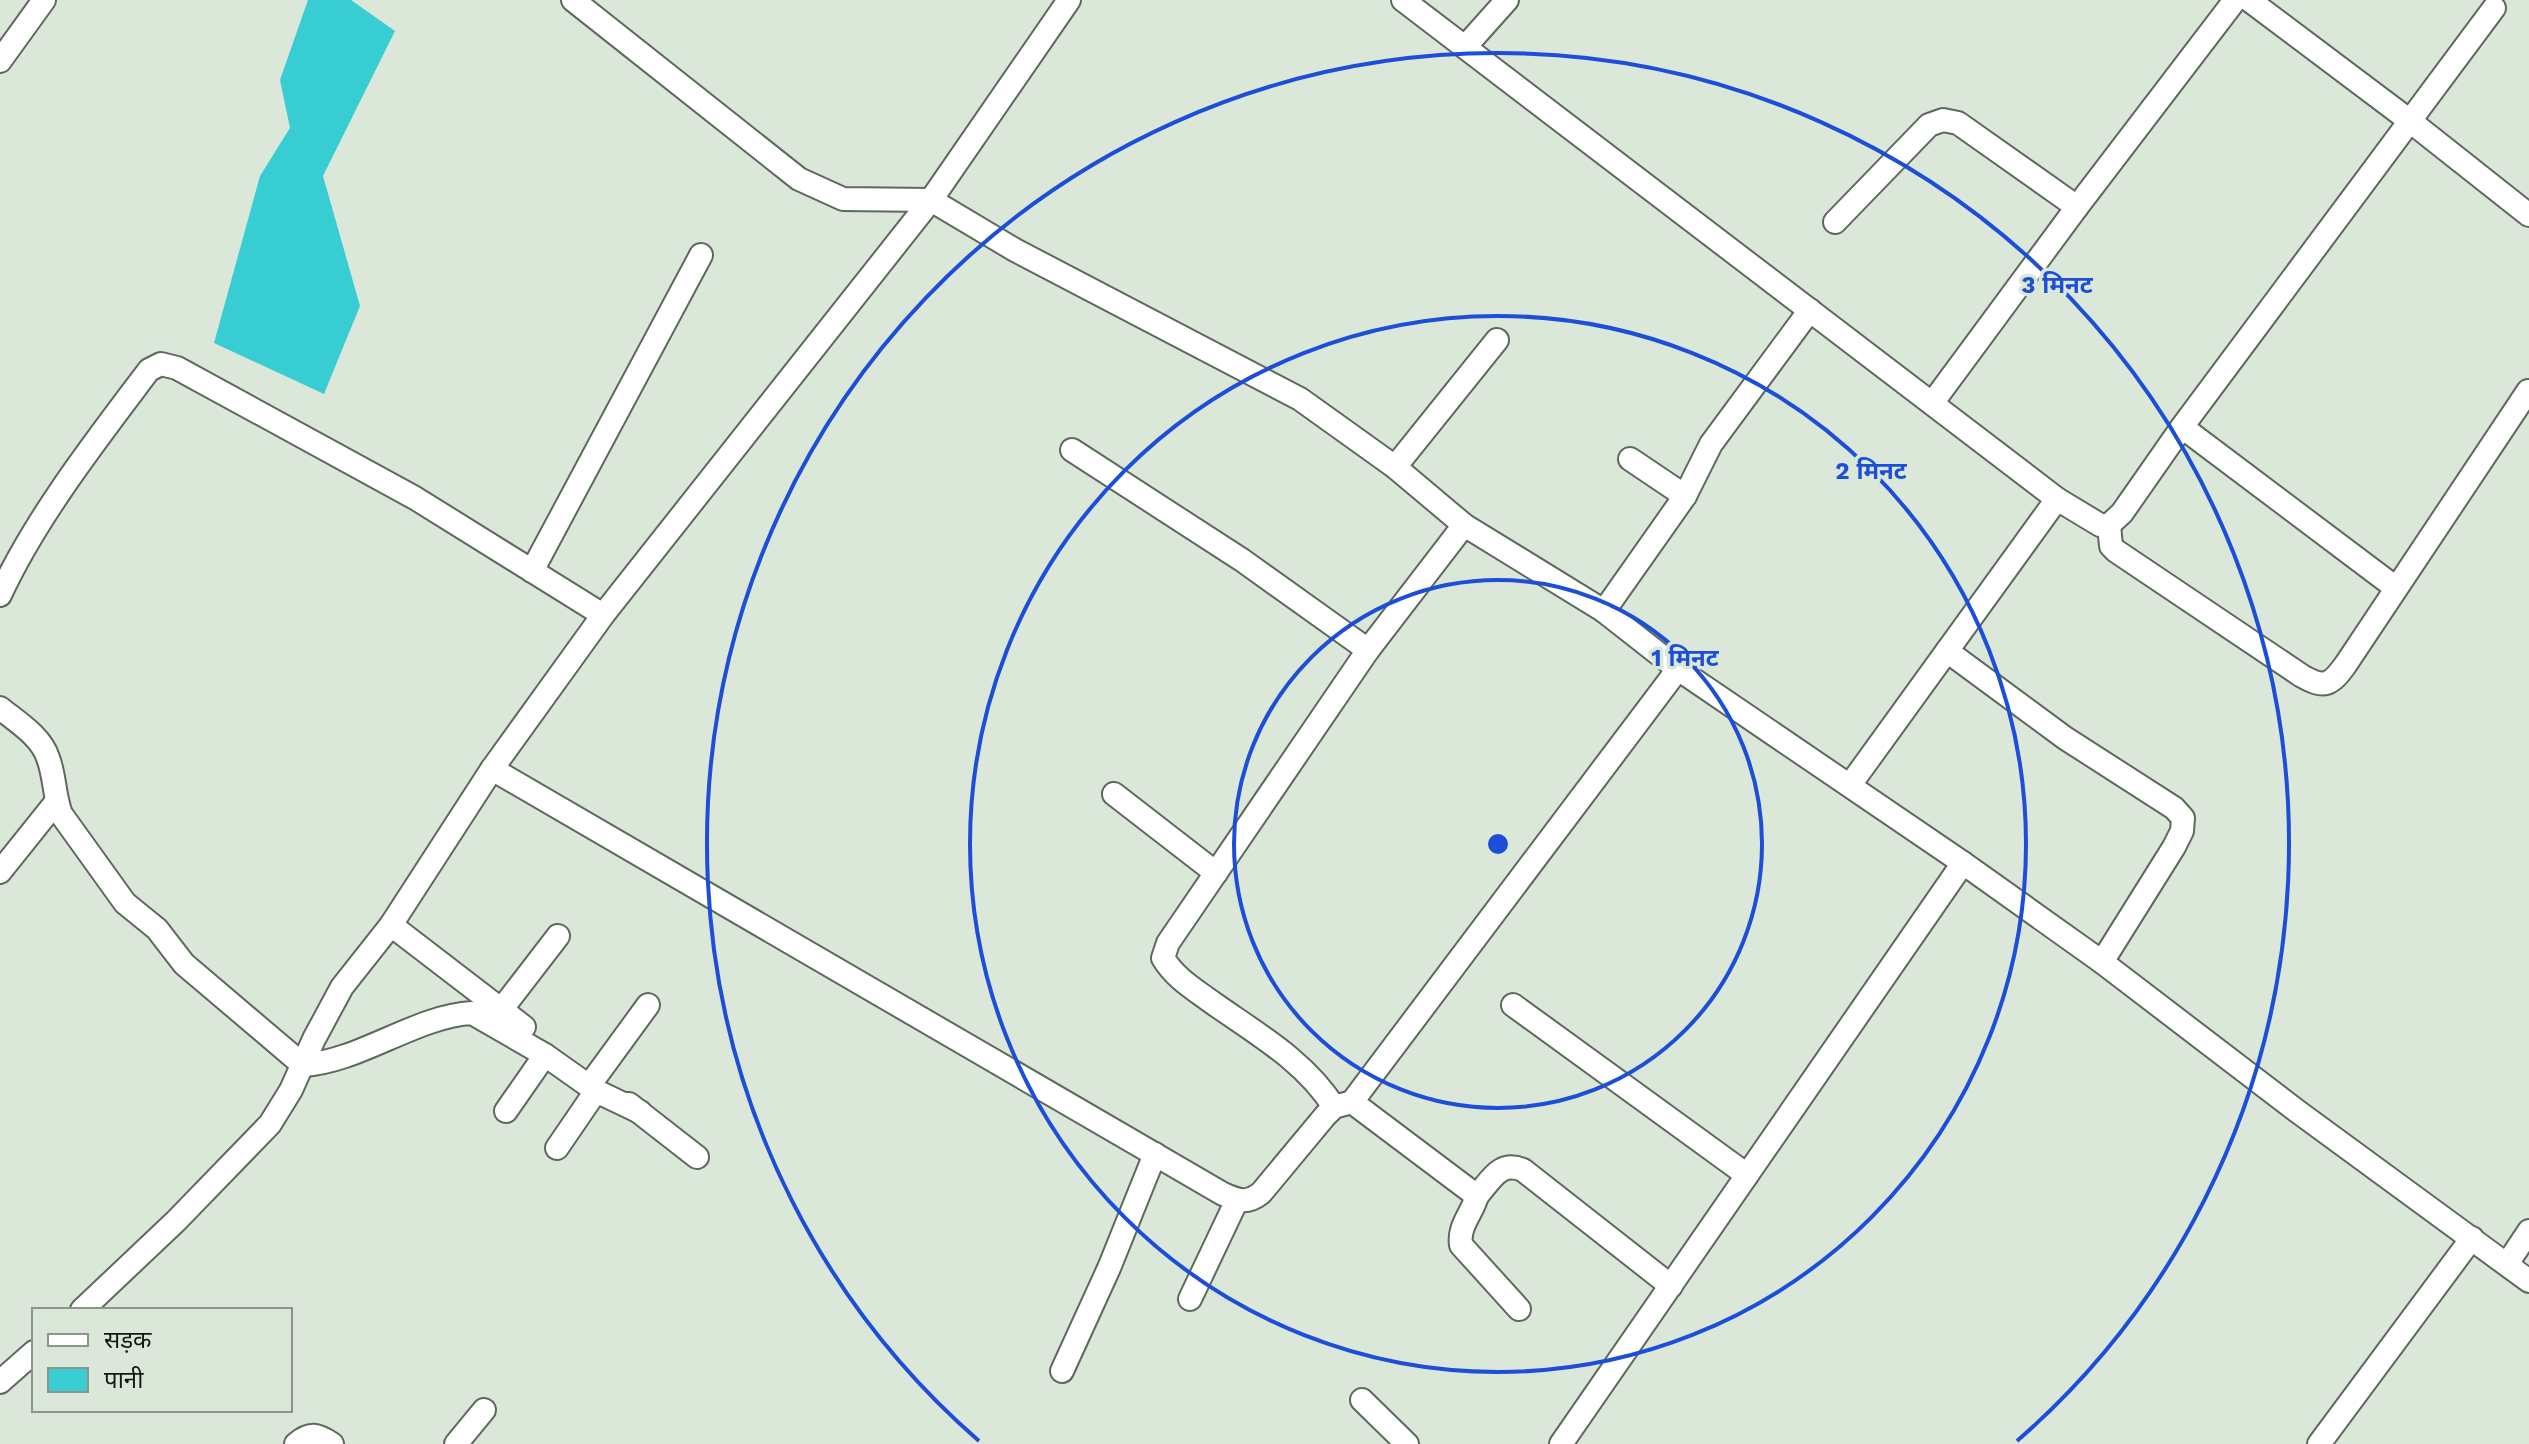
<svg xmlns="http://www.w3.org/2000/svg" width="2529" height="1444" font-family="'Work Sans','Noto Sans Devanagari',sans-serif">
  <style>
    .water { fill: #37cdd3 }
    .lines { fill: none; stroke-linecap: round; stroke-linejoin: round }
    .minor-casing { stroke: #5e695d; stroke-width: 26 }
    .minor { stroke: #fff; stroke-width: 22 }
    .ring { fill: none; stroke: #1d4ed8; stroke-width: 4 }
    .centre { fill: #1d4ed8; stroke: #dae7d9; stroke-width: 4 }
    .ring-label { font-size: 24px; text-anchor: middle; font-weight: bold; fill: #1d4ed8; stroke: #dae7d9; stroke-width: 7; stroke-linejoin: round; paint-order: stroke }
  </style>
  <rect width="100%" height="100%" fill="#dae7d9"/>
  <polygon class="water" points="308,0 351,0 395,31 323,176 360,306 324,394 214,343 260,176 290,128 280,80"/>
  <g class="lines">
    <defs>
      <g id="minor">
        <polyline points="573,0 799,179 843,199 931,200 1015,250 1300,399 1395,467 1464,525 1604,611 1678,669 1963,863 2102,962 2297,1111 2529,1281"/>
        <polyline points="1403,0 2057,499 2100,525 2109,525 2122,513 2182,427 2494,8"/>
        <polyline points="2249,0 2410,121 2529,215"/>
        <polyline points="1465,47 1507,0"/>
        <polyline points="0,61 44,0"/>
        <polyline points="1835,222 1929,125 1943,120 1958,123 2077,207"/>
        <polyline points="1933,402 2077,207 2235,0"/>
        <polyline points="2182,427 2396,588"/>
        <polyline points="1072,450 1242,560 1368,650"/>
        <polyline points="1630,459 1685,496"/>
        <polyline points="1395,467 1497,340"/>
        <path d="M2109,525L2111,546L2116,551L2302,676C2325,689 2331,685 2346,664L2528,391"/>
        <polyline points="532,571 701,255"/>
        <path d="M0,595C36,517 97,439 149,370L161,364L177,368L415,498L603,615"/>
        <polyline points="1604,611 1685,496 1711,444 1810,310"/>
        <polyline points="1947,651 2065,738 2174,808 2183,818 2182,831 2174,847 2102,962"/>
        <path d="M0,708C17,722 41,736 48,758C55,776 54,796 61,814L125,903L157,929L184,964L303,1065C359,1062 416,1016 472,1013L545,1055L596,1091L640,1112"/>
        <path d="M492,769L1223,1194C1239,1201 1247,1204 1261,1193L1325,1116L1334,1107L1352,1102L1678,669"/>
        <polyline points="1850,785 2057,499"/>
        <polyline points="1114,794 1216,873"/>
        <polyline points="0,872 56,802"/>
        <polyline points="391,925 524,1027"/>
        <polyline points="1513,1005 1747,1175"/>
        <polyline points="501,1010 558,936"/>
        <polyline points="594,1079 648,1005"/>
        <path d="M1352,1102L1477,1196C1472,1214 1458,1226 1461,1245L1519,1309"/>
        <polyline points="629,1104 697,1157"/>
        <path d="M1334,1107C1305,1061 1257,1034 1213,1003C1194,989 1175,978 1163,958L1168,943L1368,650L1464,525"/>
        <polyline points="506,1111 545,1055"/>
        <polyline points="557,1148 596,1091"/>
        <path d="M1477,1196C1491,1180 1500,1160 1523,1170L1671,1286"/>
        <polyline points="2507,1264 2529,1231"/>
        <polyline points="1190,1299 1237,1200"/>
        <polyline points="82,1310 176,1221 270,1124 291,1090 314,1039 342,987 391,925 492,769 603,615 931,200 1069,0"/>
        <polyline points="1062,1371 1109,1268 1155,1154"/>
        <polyline points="0,1382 34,1352"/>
        <polyline points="1362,1400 1407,1444"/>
        <path d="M296,1444C310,1432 317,1434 332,1444"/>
        <polyline points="456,1444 484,1410"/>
        <polyline points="1561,1444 1963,863"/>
        <polyline points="2319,1444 2472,1238"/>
      </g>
    </defs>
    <use href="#minor" class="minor-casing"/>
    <use href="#minor" class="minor"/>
  </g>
  <g class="ring">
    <circle cx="1498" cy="844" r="264"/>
    <circle cx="1498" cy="844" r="528"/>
    <path d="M979 1441A791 791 0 1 1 2017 1441"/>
  </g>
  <circle cx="1498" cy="844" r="12" class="centre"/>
  <g class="ring-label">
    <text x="2057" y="293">3 मिनट</text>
    <text x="1871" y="479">2 मिनट</text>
    <text x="1685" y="666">1 मिनट</text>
  </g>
  <rect x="32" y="1308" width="260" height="104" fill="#dae7d9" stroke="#8b958b" stroke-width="2"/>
  <rect x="48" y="1334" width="40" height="12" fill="#ffffff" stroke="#8b958b" stroke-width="2"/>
  <text x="104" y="1348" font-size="24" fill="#151915">सड़क</text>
  <rect x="48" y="1368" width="40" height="24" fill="#37cdd3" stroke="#8b958b" stroke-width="2"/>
  <text x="104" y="1388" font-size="24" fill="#151915">पानी</text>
</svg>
